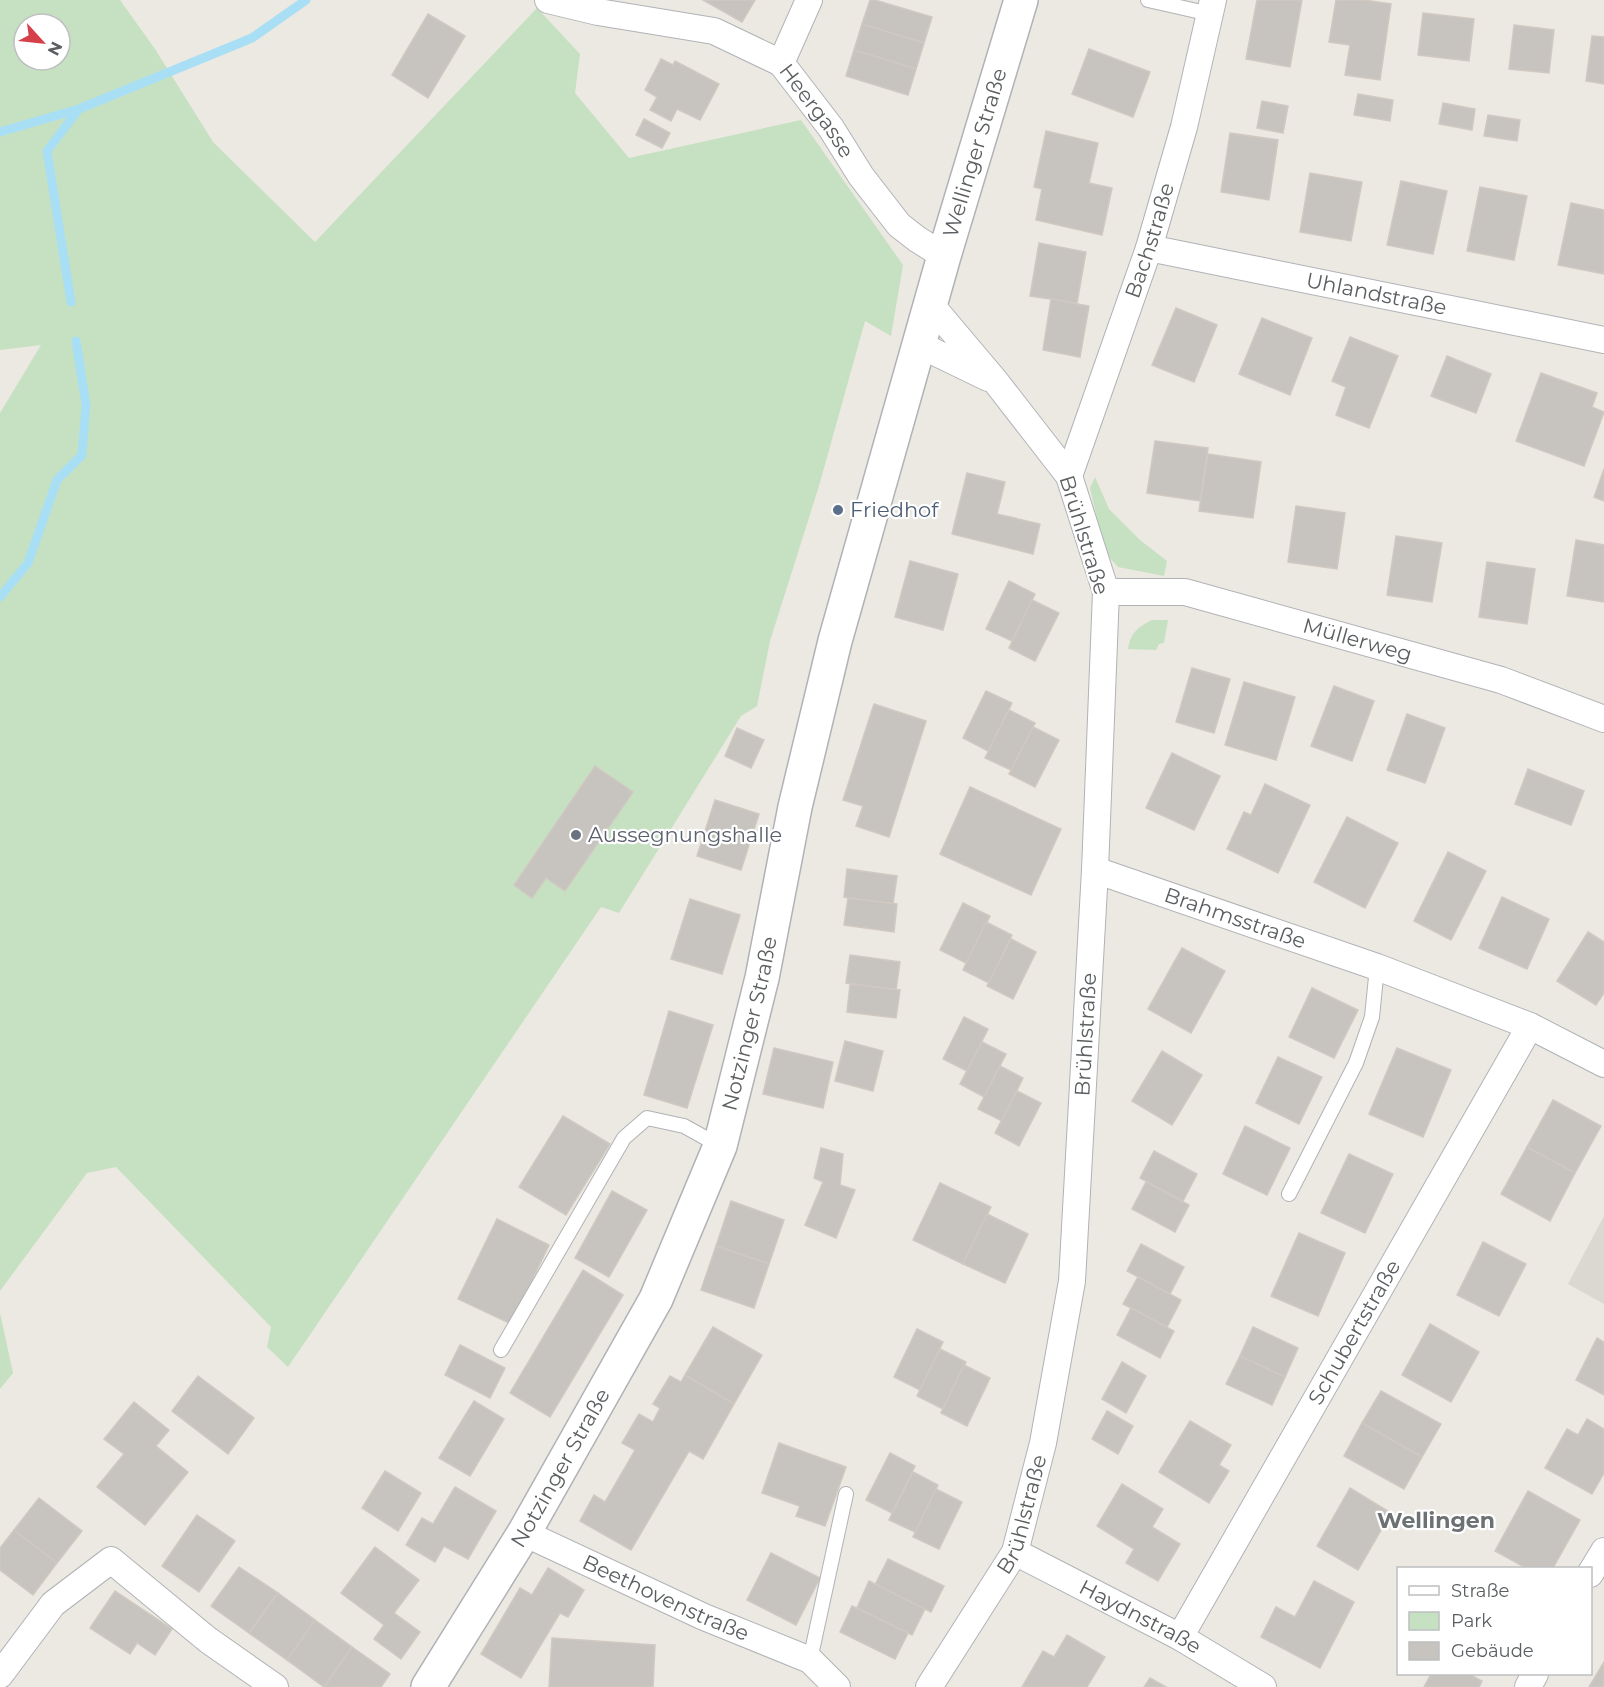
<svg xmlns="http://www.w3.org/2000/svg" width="1604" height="1687" font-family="Montserrat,sans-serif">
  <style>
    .education { fill: #dbd8d1 }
    .green { fill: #c6e1c1; fill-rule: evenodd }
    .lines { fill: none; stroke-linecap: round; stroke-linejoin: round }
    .stream { stroke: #a9dff5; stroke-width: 9 }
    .building { fill: #c7c3bf; stroke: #d0c9c1; stroke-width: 1.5 }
    .lane-casing { stroke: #b0b3b6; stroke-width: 16 }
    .street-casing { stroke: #b0b3b6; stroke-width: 28 }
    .secondary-casing { stroke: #afb3b6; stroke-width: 36 }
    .lane { stroke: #fff; stroke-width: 14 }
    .street { stroke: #fff; stroke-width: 26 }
    .secondary { stroke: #fff; stroke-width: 33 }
    .service-dot { fill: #5c6f8a; stroke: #fff; stroke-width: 2 }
    .worship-dot { fill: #6b7280; stroke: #fff; stroke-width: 2 }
    .labels { text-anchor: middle; stroke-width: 4.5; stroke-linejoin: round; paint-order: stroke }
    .street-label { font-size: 21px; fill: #5b5f61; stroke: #fff }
    .service-label { font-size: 21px; fill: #4e5e75; stroke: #fff; text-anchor: start }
    .worship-label { font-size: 21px; fill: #5b616d; stroke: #fff; text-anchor: start }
    .neighbourhood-label { font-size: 22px; font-weight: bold; fill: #6c7173; stroke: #fff }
  </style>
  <rect width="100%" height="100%" fill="#ece8e2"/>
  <polygon class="education" points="1604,1216 1604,1304 1568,1284"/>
  <g class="green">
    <path d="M0,0H120L155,49L213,142L315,242L537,8L580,54L575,93L629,158L801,120L903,265L891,336L865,321L819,486L770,641L757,706L741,716L619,913L601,907L288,1367L267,1347L271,1327L116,1167L87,1173L0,1291V413L41,345L0,350ZM24,24H60V60H24Z"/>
    <polygon points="1095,477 1109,509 1140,540 1167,561 1164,576 1118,567 1109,557 1099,527 1090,488"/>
    <path d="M1152,620H1168L1164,643L1159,644L1156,650L1128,649C1130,633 1138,627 1152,620Z"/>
    <polygon points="0,1313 13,1373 0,1389"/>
  </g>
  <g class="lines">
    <g class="stream">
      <polyline points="0,132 79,109 252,38 306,0"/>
      <polyline points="71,302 47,151 78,110"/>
      <polyline points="0,597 28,563 57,480 82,455 86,405 76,341"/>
    </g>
  </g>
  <g class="building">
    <polygon points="703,0 755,0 742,22"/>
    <polygon points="870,0 875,0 932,17 924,43 862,24"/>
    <polygon points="1257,0 1302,0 1290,67 1246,59"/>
    <polygon points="1336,0 1364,0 1391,4 1380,80 1345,75 1350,45 1329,42"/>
    <polygon points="1423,13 1474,19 1469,61 1418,55"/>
    <polygon points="428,14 465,36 428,98 392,75"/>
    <polygon points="862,24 924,43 916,69 854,50"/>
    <polygon points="1514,25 1554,30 1549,73 1509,69"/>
    <polygon points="1592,36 1604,37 1604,84 1586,81"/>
    <polygon points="1089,49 1150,72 1133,117 1072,94"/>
    <polygon points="854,50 916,69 908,95 846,76"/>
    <polygon points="661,59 673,65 675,61 719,84 700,120 677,109 671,121 650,110 657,97 645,90"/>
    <polygon points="1358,94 1393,100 1390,121 1354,115"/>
    <polygon points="1262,101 1288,106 1283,133 1257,128"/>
    <polygon points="1443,103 1475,109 1472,130 1439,124"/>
    <polygon points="1488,115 1520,120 1517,141 1484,136"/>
    <polygon points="644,119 670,133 662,148 636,135"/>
    <polygon points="1046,131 1098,143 1089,183 1112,188 1102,235 1036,220 1042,189 1034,187"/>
    <polygon points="1230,133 1278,140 1269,200 1221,192"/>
    <polygon points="1310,173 1362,182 1351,241 1300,232"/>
    <polygon points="1401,181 1447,191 1433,254 1387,245"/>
    <polygon points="1480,187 1527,196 1514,260 1467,251"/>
    <polygon points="1571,203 1604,210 1604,274 1558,265"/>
    <polygon points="1039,243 1086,252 1077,303 1030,296"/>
    <polygon points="1051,299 1089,306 1080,357 1043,350"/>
    <polygon points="1176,308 1217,325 1194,382 1152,365"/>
    <polygon points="1262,318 1312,338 1290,395 1239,374"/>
    <polygon points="1350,337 1398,356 1369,428 1336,415 1346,387 1332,381"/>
    <polygon points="1447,356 1491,374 1476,413 1431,396"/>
    <polygon points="1541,373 1597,393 1592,407 1604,412 1584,466 1516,441"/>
    <polygon points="1155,441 1208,448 1200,501 1147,493"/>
    <polygon points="1208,454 1261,462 1253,518 1199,511"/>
    <polygon points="1604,469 1604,501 1594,497"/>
    <polygon points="967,473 1005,482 997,514 1040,524 1033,554 952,534"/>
    <polygon points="1296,506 1345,513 1337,569 1288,562"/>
    <polygon points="1396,536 1442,543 1432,602 1387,595"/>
    <polygon points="1576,540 1604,545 1604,602 1567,596"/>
    <polygon points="910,561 958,574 943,630 895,617"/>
    <polygon points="1487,562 1535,569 1527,624 1479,617"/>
    <polygon points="1009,581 1035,594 1012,641 986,629"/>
    <polygon points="1032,600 1059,613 1035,661 1009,648"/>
    <polygon points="1192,668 1230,679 1214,733 1176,722"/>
    <polygon points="1244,682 1295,697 1276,760 1225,745"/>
    <polygon points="1334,686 1374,701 1352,761 1311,746"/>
    <polygon points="986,691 1012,703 988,751 963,738"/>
    <polygon points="874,704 926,721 889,837 856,826 863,806 843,800"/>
    <polygon points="1009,710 1035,723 1011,770 985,758"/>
    <polygon points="1407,714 1445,728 1425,783 1387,770"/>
    <polygon points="1033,727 1059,740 1035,787 1009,774"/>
    <polygon points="737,728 764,740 751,768 725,756"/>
    <polygon points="1172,753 1220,776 1194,830 1146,808"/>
    <polygon points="595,766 633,792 565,891 546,878 532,898 514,885"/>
    <polygon points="1528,769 1584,791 1571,825 1515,804"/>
    <polygon points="1265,784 1310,805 1278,873 1227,849 1244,812 1251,815"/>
    <polygon points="970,787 1061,829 1031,895 940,854"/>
    <polygon points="715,800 759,814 741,870 697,856"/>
    <polygon points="1347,817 1398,843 1365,908 1314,882"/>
    <polygon points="1448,852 1486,871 1451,940 1414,921"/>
    <polygon points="847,869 897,876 893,904 844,897"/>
    <polygon points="1502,897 1549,919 1527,969 1479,948"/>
    <polygon points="848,898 897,904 894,932 844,925"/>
    <polygon points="690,899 740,915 722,974 671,959"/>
    <polygon points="963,903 990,916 966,963 940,950"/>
    <polygon points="986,922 1012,935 989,983 963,970"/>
    <polygon points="1588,932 1604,942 1604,993 1596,1005 1557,981"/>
    <polygon points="1011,939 1036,952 1013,999 987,986"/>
    <polygon points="1182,948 1225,971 1191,1033 1148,1009"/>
    <polygon points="850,955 900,962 896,990 846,983"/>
    <polygon points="850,984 900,990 896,1018 847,1012"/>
    <polygon points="1312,988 1358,1010 1334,1058 1289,1037"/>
    <polygon points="669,1011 713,1025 687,1108 644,1095"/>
    <polygon points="964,1017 988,1029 967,1071 943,1059"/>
    <polygon points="845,1041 883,1051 873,1091 835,1081"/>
    <polygon points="982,1042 1006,1054 984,1097 960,1084"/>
    <polygon points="774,1048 833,1062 823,1108 763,1094"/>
    <polygon points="1397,1048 1451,1070 1423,1137 1369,1114"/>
    <polygon points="1162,1051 1202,1075 1172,1125 1132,1101"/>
    <polygon points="1278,1057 1322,1077 1299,1124 1256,1103"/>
    <polygon points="1000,1066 1023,1078 1002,1121 978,1109"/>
    <polygon points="1017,1091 1041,1103 1019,1146 995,1133"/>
    <polygon points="1553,1100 1601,1126 1575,1173 1527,1147"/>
    <polygon points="563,1116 610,1144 566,1215 519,1187"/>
    <polygon points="1245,1126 1290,1148 1267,1195 1223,1174"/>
    <polygon points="1527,1147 1575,1173 1550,1221 1501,1194"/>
    <polygon points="821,1148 843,1154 840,1185 855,1190 836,1238 805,1225 823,1182 814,1178"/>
    <polygon points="1154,1151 1197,1174 1183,1201 1140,1178"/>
    <polygon points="1349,1154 1393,1174 1365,1233 1321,1213"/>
    <polygon points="1146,1182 1189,1205 1175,1232 1132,1209"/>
    <polygon points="940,1183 991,1207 963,1264 913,1240"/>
    <polygon points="612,1191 647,1210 609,1277 575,1258"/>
    <polygon points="731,1201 784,1220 769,1264 716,1246"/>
    <polygon points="987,1214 1028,1234 1005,1283 963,1264"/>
    <polygon points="497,1219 549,1245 511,1324 458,1299"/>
    <polygon points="1299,1233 1345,1253 1318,1316 1271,1296"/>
    <polygon points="1483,1242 1526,1264 1499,1316 1457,1295"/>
    <polygon points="1141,1244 1184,1267 1170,1294 1127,1271"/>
    <polygon points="716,1246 769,1264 754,1308 701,1290"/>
    <polygon points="583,1270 623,1295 550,1417 510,1393"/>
    <polygon points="1138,1277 1181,1300 1167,1327 1123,1304"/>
    <polygon points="1131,1308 1174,1331 1160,1358 1117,1335"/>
    <polygon points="1430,1324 1479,1352 1451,1402 1402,1375"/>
    <polygon points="713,1327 762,1355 734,1404 685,1375"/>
    <polygon points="1253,1327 1298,1348 1285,1377 1240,1356"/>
    <polygon points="917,1329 943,1342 920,1390 894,1377"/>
    <polygon points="1597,1338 1604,1342 1604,1395 1576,1380"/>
    <polygon points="460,1345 505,1368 490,1398 445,1375"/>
    <polygon points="940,1349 966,1362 943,1409 917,1396"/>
    <polygon points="1240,1356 1285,1377 1272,1405 1226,1384"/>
    <polygon points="1122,1362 1146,1376 1126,1413 1102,1399"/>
    <polygon points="964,1365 990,1378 967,1426 941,1413"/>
    <polygon points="685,1375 734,1404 703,1459 689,1451 631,1550 580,1521 594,1495 605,1502 635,1450 622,1443 639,1414 653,1422 660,1408 653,1404 670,1376 681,1382"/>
    <polygon points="198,1376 254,1418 228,1454 172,1411"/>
    <polygon points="1381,1391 1441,1424 1422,1457 1362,1423"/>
    <polygon points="474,1401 504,1419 470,1476 439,1458"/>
    <polygon points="134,1402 169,1430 156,1446 188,1472 145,1525 97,1487 124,1454 104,1439"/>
    <polygon points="1107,1411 1133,1426 1118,1454 1092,1439"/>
    <polygon points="1587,1419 1604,1429 1604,1473 1592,1494 1545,1468 1567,1429 1578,1435"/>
    <polygon points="1190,1421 1231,1445 1219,1465 1229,1471 1209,1503 1159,1472"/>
    <polygon points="1362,1423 1422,1457 1404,1489 1344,1456"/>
    <polygon points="779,1443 846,1467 825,1526 796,1516 800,1506 762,1493"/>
    <polygon points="890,1453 915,1466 892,1513 866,1500"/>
    <polygon points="385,1471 421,1493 398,1531 362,1508"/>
    <polygon points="913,1472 938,1485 915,1532 889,1520"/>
    <polygon points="1122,1484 1163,1509 1152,1527 1180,1544 1158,1581 1126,1563 1134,1549 1097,1526"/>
    <polygon points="455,1487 496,1511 468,1559 444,1546 435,1562 406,1545 422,1518 433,1524"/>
    <polygon points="1350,1488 1391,1513 1358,1570 1317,1546"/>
    <polygon points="936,1489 962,1502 939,1549 913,1537"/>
    <polygon points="1528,1491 1580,1520 1553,1568 1526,1568 1495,1551"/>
    <polygon points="39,1498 82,1531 57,1563 14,1530"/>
    <polygon points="197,1515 235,1541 199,1592 162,1566"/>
    <polygon points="14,1530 57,1563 33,1595 0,1570 0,1548"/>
    <polygon points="375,1547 419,1580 394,1613 420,1632 401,1659 374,1639 384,1625 341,1593"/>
    <polygon points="771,1553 820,1578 796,1625 747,1600"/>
    <polygon points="888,1559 944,1586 931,1612 875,1585"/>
    <polygon points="239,1567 278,1593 249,1633 211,1606"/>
    <polygon points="548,1568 584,1590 568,1617 560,1613 521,1678 481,1654 520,1588 532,1595"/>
    <polygon points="869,1581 925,1609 912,1635 857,1608"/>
    <polygon points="1314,1581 1354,1602 1320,1668 1261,1637 1276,1607 1295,1617"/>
    <polygon points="115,1591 172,1629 155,1655 137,1643 130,1654 90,1628"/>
    <polygon points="278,1593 315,1620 287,1660 249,1633"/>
    <polygon points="852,1606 908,1633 895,1659 840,1632"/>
    <polygon points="315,1620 352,1647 324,1687 287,1660"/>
    <polygon points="1067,1635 1105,1657 1087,1687 1022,1687 1043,1651 1054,1657"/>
    <polygon points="552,1638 655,1645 653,1687 549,1687"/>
    <polygon points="352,1647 390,1674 381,1687 324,1687"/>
    <polygon points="1604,1662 1604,1687 1589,1687"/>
    <polygon points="1431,1674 1469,1674 1482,1681 1479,1687 1424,1687"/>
    <polygon points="1150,1678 1166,1687 1144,1687"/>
  </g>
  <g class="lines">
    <defs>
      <g id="lane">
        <polyline points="1148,0 1210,14"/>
        <polyline points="1289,1194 1356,1063 1372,1017 1377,967"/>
        <polyline points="501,1350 624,1138 647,1118 684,1126 720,1146"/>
        <polyline points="810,1660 846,1494"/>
      </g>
      <g id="street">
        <path id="s1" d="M548,0L598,12L714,31L781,63L831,128L861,176L899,225L917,239L944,256"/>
        <polyline points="781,63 809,0"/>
        <path id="s2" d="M1149,248L1604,340"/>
        <polyline points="920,345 988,378"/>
        <path id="s3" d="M1069,476L1149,248L1184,127L1213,0"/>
        <path id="s4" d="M1106,592H1185L1501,680L1604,719"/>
        <path id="s5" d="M1095,870L1377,967L1530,1026L1604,1064"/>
        <path id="s6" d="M524,1533L704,1617L810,1660L837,1687"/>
        <path id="s7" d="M1015,1552L1180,1637L1263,1687"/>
        <polyline points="1590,1574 1604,1551"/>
        <path id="s8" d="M1180,1637L1530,1026"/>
        <polyline points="0,1675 53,1604 111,1560 208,1640 275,1687"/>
        <path id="s9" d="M929,1687L1015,1552L1043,1443L1072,1281L1095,870L1106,592L1069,476L996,382L931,305"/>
        <polyline points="1528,1687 1535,1674"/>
      </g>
      <g id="secondary">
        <path id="s10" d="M428,1687L524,1533L656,1299L720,1146L762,978L795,807L835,641L944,256L1021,0"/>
      </g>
    </defs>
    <use href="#lane" class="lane-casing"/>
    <use href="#street" class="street-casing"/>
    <use href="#secondary" class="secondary-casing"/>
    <use href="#lane" class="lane"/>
    <use href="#street" class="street"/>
    <use href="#secondary" class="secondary"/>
  </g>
  <circle class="service-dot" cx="838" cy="510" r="6"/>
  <circle class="worship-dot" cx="576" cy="835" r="6"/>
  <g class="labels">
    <g class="street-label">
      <text dy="7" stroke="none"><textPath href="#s1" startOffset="303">Heergasse</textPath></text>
      <text dy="7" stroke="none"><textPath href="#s10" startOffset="1642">Wellinger Straße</textPath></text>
      <text dy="7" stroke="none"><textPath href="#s3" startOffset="249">Bachstraße</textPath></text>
      <text dy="7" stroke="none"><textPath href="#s2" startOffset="232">Uhlandstraße</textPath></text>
      <text transform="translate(1084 535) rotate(73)" y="7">Brühlstraße</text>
      <text dy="7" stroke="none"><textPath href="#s4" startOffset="258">Müllerweg</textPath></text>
      <text dy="7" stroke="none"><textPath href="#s5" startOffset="148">Brahmsstraße</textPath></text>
      <text dy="7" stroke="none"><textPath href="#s10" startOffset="742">Notzinger Straße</textPath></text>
      <text dy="7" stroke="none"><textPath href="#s9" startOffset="684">Brühlstraße</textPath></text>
      <text dy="7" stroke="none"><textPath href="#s8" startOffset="351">Schubertstraße</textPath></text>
      <text dy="7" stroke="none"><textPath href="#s10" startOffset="256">Notzinger Straße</textPath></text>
      <text dy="7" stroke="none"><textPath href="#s9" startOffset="198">Brühlstraße</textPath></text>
      <text dy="7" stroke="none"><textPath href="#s6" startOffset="156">Beethovenstraße</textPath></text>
      <text dy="7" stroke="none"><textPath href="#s7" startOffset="141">Haydnstraße</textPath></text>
    </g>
    <g class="service-label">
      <text x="850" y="517">Friedhof</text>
    </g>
    <g class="worship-label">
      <text x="588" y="842">Aussegnungshalle</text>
    </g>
    <g class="neighbourhood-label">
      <text x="1436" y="1528">Wellingen</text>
    </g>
  </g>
  <rect x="1397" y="1567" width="195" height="108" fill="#ffffff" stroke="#bdbfc0" stroke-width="1.5"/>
  <rect x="1409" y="1586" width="30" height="9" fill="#ffffff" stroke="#bdbfc0" stroke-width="1.5"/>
  <text x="1451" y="1597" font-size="18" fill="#5b5f61">Straße</text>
  <rect x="1409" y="1612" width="30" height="18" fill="#c6e1c1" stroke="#bdbfc0" stroke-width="1.5"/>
  <text x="1451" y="1627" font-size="18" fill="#5b5f61">Park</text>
  <rect x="1409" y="1642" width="30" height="18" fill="#c7c3bf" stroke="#bdbfc0" stroke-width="1.5"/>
  <text x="1451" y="1657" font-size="18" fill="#5b5f61">Gebäude</text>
  <g transform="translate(42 42) rotate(117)"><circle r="28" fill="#ffffff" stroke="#bdbfc0" stroke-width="1.5"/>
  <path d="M0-4.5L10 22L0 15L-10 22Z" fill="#d53f4a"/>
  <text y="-9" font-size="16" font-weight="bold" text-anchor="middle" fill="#5b5f61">N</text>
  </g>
</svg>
